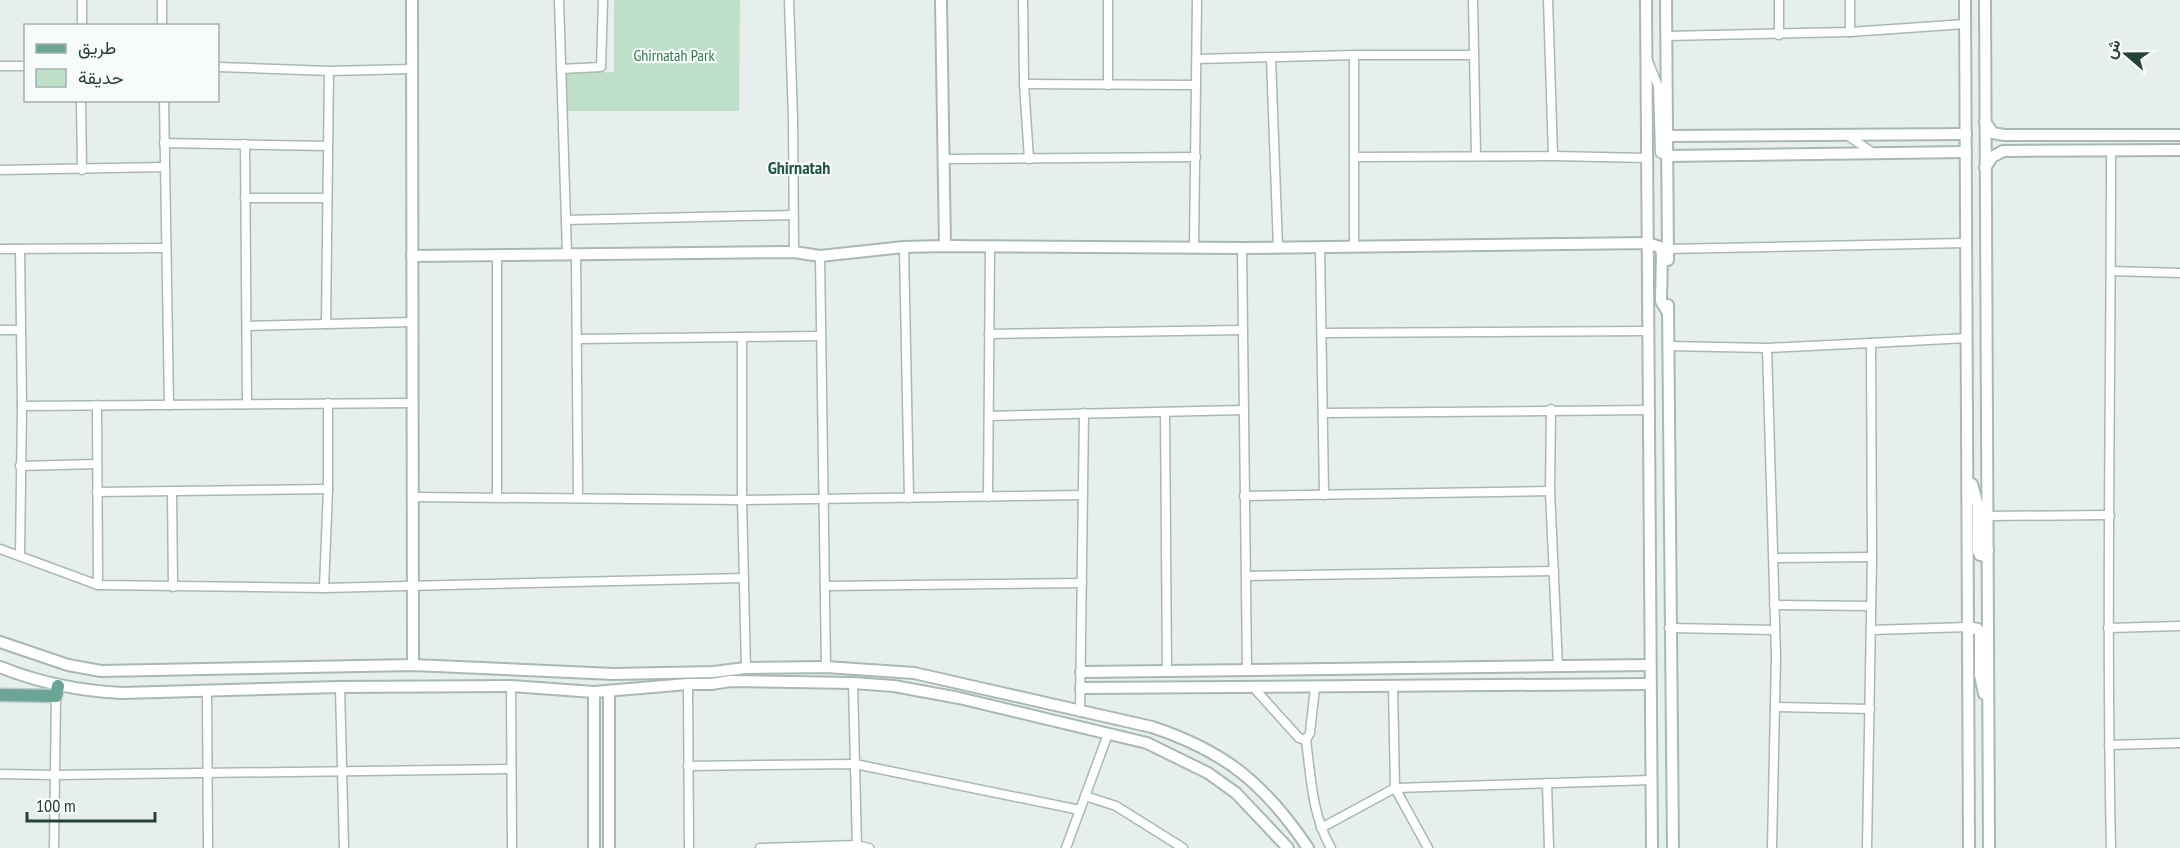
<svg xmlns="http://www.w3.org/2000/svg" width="2180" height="848" font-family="'PT Sans Narrow',Vazirmatn,sans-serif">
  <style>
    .green { fill: #bfe0c8 }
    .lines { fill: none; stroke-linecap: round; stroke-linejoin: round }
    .minor-casing { stroke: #a8b8b2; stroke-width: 11 }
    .tertiary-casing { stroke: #a8b8b2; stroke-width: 14 }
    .primary-casing { stroke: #c2cac8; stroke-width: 15 }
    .minor { stroke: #fff; stroke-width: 8 }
    .tertiary { stroke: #fff; stroke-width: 10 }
    .primary { stroke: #6aa596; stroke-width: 12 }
    .labels { text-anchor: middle; stroke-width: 4.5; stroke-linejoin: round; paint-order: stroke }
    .park-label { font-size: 16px; fill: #2d7a4b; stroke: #f7fbf9 }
    .neighbourhood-label { font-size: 18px; font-weight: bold; fill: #1f5548; stroke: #f7fbf9 }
  </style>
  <rect width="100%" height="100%" fill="#e6efeb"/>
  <polygon class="green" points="614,0 740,0 739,111 566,111 566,73 614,72"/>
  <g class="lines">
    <defs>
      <g id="minor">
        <polyline points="162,0 162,26"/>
        <polyline points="559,0 567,253"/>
        <polyline points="789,0 793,118 794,252"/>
        <polyline points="1023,0 1024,84 1029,159"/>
        <polyline points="1473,0 1476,156"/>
        <polyline points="1779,0 1779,35"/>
        <polyline points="1850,0 1850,32"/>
        <polyline points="82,26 82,0"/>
        <polyline points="1667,36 1850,32 1965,24"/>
        <polyline points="1354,55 1354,247"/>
        <polyline points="1271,58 1278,248"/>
        <polyline points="1197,59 1354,55 1474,55"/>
        <polyline points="1648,61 1658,86 1660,153 1667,156"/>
        <polyline points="0,66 26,66"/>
        <polyline points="218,67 329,71 413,69"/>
        <polyline points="561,69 601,67 603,0"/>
        <polyline points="1024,84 1196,85"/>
        <polyline points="1108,85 1108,0"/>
        <polyline points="81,100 82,170"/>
        <polyline points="164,100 169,405"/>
        <polyline points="1848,136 1875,154"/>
        <polyline points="164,143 328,146"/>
        <polyline points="245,144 247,404"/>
        <path d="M2111,150C2111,383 2106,615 2111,848"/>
        <polyline points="1553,156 1647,158"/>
        <polyline points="1354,157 1553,156 1548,0"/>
        <polyline points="944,159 1196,157"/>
        <polyline points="0,170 165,167"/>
        <polyline points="245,198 327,198"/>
        <polyline points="566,220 792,215"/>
        <polyline points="904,247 909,498"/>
        <polyline points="1320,247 1324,495"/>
        <polyline points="1194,248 1197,0"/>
        <polyline points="1242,248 1247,670"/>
        <polyline points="0,249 166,248"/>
        <polyline points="1668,249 1966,243"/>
        <polyline points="576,253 578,498"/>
        <polyline points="497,254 497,497"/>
        <polyline points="820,256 826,667"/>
        <polyline points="2111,271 2180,273"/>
        <polyline points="326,324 329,71"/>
        <polyline points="247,326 412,322"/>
        <polyline points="0,330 21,330"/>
        <polyline points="1322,333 1648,331"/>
        <polyline points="989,334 1242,330"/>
        <polyline points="742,337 742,500 746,668"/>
        <polyline points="577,339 821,336"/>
        <polyline points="1871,343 1967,338"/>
        <polyline points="1668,346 1767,348 1871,343 1872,557 1867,848"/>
        <polyline points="1767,348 1776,656 1772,848"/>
        <polyline points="97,405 98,585"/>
        <polyline points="22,406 413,403"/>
        <polyline points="1551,409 1550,491 1558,666"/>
        <polyline points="1165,412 1167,671"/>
        <polyline points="1323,413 1649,410"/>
        <polyline points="989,416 1243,410"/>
        <polyline points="20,466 97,464"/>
        <polyline points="172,491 173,587"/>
        <polyline points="97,492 328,489"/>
        <polyline points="1244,496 1550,491"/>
        <polyline points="413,497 742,500 1083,495"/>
        <polyline points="988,497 990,247"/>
        <polyline points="1988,516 2110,515"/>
        <polyline points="0,549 98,585 324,588 744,578"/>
        <polyline points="20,556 22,406 20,249"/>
        <polyline points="1774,558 1872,557"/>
        <polyline points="1246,576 1554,571"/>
        <polyline points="825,586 1082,583"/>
        <polyline points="324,588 328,489 328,403"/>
        <polyline points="1774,605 1871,606"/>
        <polyline points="1669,628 1775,630"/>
        <polyline points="2108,628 2180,626"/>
        <polyline points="1871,630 1968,627"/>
        <polyline points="853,683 857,848"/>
        <polyline points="688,684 689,848"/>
        <polyline points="511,686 512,848"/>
        <polyline points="1393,686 1395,788 1428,848"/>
        <polyline points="340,687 344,848"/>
        <polyline points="1253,687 1299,738 1306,740"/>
        <path d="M1315,687L1310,733L1306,740C1311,778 1312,815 1331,848"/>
        <polyline points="207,691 208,848"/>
        <polyline points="1775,707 1870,709"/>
        <polyline points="1080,712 1084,413"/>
        <polyline points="2109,745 2180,743"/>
        <polyline points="688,766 855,764 1080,810"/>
        <polyline points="0,774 55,775 511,769"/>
        <polyline points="1547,783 1549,848"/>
        <polyline points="1085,796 1116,806 1183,848"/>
        <polyline points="1321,828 1395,788 1651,780"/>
        <polyline points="54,848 56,696"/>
        <polyline points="760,848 857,845 869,848"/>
        <polyline points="1066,848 1108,734"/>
      </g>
      <g id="tertiary">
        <polyline points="412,0 413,665"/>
        <polyline points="941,0 945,246"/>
        <polyline points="1646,0 1652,848"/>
        <polyline points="1666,0 1668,260"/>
        <polyline points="1965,0 1969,848"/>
        <polyline points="1985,0 1989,848"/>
        <polyline points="1985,122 1993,133 2004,135 2180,135"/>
        <polyline points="1667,136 1966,134"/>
        <polyline points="1667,156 1966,152"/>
        <polyline points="1985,168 1992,157 2003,151 2180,150"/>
        <polyline points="412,256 794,252 820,256 904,247 945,246 1242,248 1647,243 1660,247 1662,254 1661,301 1668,313"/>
        <polyline points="1668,305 1673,848"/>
        <polyline points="1972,484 1978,505 1978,551 1980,555 1984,556 1988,550"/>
        <polyline points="1968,627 1978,629 1980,634 1980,675 1984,694"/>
        <path d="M0,642L68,665L101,671L413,665L614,674L713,672L746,668L826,667L914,673L1152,727C1225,751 1265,784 1308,848"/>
        <path d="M0,667C40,683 79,691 122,693L340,687L511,686L594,692L688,684H711L731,681L853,683L894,686L959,698L1147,743L1208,773L1236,793L1288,848"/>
        <polyline points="1081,672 1650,665"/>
        <polyline points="1081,688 1650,684"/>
        <polyline points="594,692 594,848"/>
        <polyline points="609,692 609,848"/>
      </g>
      <polyline id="primary" points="0,695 56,696 58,686"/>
    </defs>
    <use href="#minor" class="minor-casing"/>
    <use href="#tertiary" class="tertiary-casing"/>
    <use href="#primary" class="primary-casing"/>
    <use href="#minor" class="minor"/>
    <use href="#tertiary" class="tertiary"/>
    <use href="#primary" class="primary"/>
  </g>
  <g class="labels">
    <g class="park-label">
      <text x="674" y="61">Ghirnatah Park</text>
    </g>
    <g class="neighbourhood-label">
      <text x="799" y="174">Ghirnatah</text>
    </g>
  </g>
  <rect x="24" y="24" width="195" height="78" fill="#f7fbf9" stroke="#a3b1ad" stroke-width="1.5"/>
  <rect x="36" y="44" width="30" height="9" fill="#6aa596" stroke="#a3b1ad" stroke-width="1.5"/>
  <text x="78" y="54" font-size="18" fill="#24423a">طريق</text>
  <rect x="36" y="69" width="30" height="18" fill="#bfe0c8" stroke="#a3b1ad" stroke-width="1.5"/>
  <text x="78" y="84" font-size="18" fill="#24423a">حديقة</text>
  <g transform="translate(2126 54) rotate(290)" stroke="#f7fbf9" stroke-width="4.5" paint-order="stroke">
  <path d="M0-4.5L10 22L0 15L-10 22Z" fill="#24423a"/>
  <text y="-9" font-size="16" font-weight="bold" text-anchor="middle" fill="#24423a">ش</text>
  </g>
  <path d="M27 812v9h128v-9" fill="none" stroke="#24423a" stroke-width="3"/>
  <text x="36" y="812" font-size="18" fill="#24423a" stroke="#f7fbf9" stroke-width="4.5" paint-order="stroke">100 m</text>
</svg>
